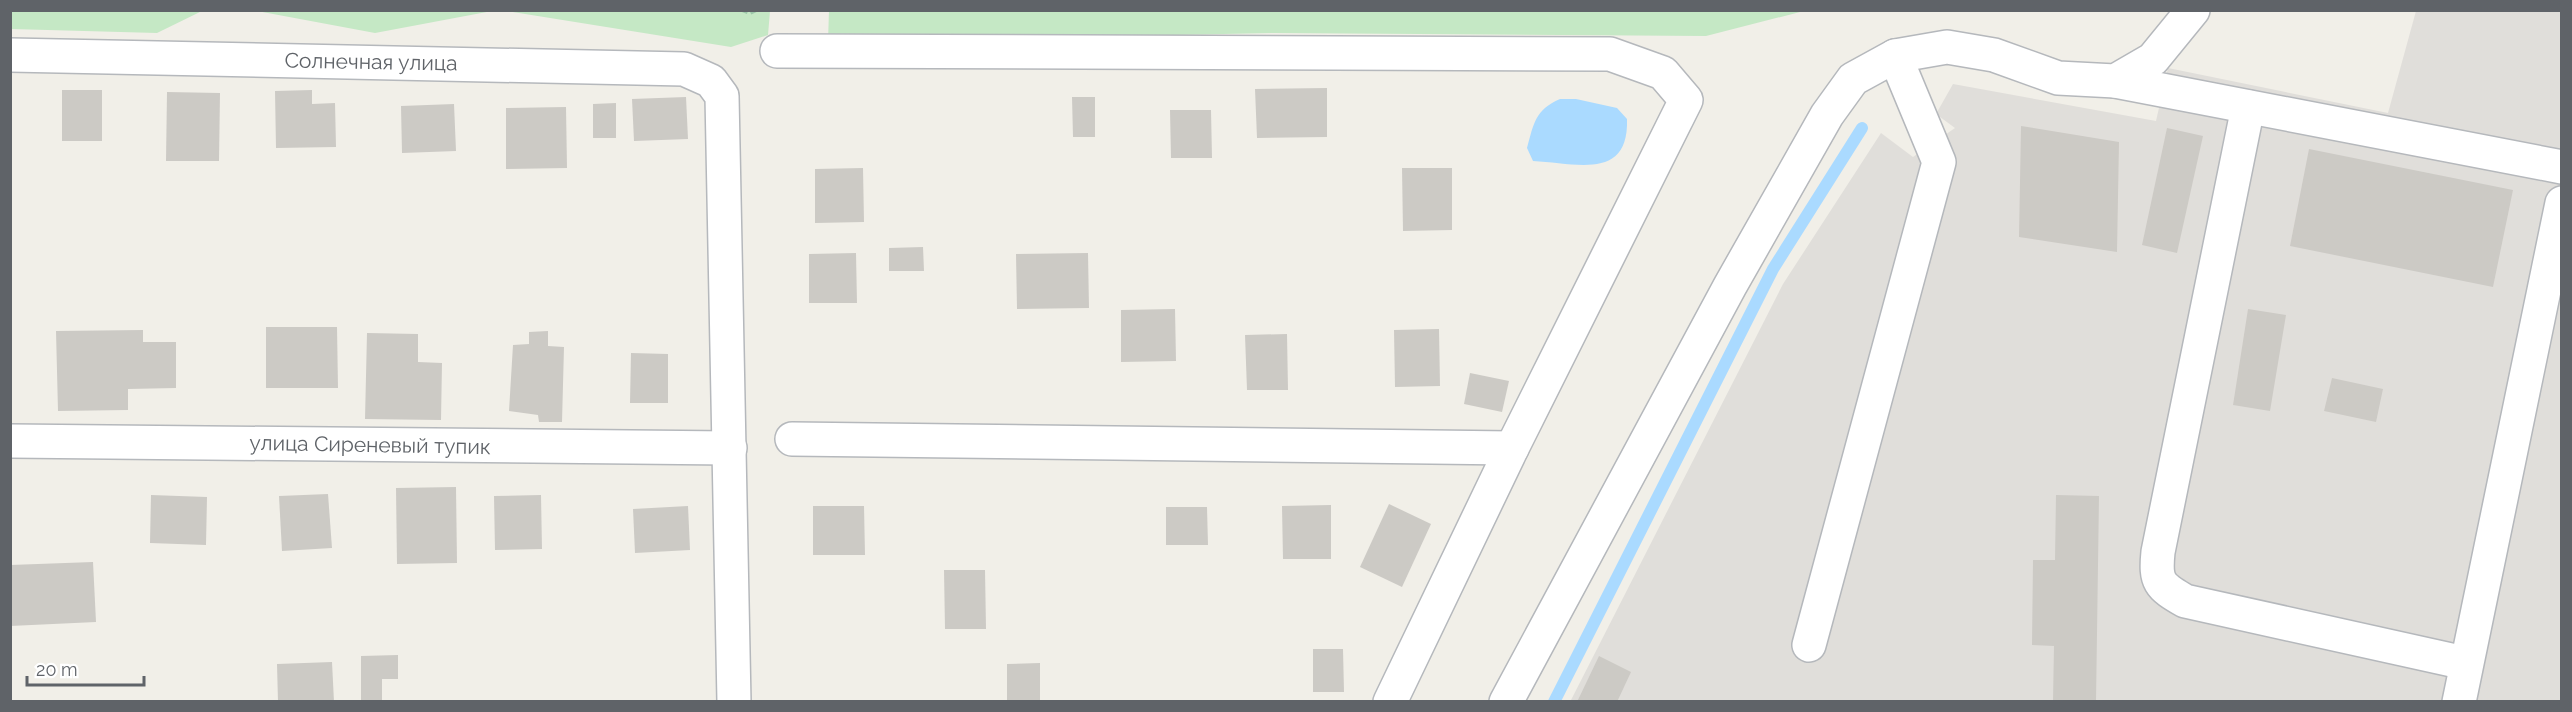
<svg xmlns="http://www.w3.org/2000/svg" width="2572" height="712" font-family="Raleway,sans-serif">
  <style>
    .industrial { fill: #e0deda }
    .green { fill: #c5e8c5 }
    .water { fill: #aadaff }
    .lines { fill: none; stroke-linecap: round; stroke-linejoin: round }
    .stream { stroke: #aadaff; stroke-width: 12 }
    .building { fill: #cccac5 }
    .minor-casing { stroke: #b5b8bc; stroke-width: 36 }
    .path { stroke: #9cc7a9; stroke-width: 4; stroke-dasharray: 6 3; stroke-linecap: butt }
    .minor { stroke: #fff; stroke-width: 33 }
    .labels { text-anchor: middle; stroke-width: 6; stroke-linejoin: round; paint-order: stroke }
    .street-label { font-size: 21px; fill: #5f6368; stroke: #fff }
  </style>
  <rect width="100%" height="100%" fill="#f1efe8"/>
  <polygon class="industrial" points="2416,11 2561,11 2561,701 1570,702 1783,284 1881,133 1913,157 1955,128 1936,114 1953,84 2156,121 2168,68 2388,113"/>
  <g class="green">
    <polygon points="11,10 202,10 202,11 157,33 11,29"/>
    <polygon points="829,10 1804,11 1706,36 1275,33 828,42"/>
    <polygon points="257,11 492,10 492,11 375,33"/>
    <polygon points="506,11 770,10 770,11 768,35 731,47"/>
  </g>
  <path class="water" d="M1560,99H1576L1617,108L1627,119C1629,181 1576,163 1533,161L1527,148C1534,123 1535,110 1560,99Z"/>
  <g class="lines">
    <polyline class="stream" points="1554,702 1773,269 1862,128"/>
  </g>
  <g class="building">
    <polygon points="1327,88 1327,137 1257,138 1255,89"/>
    <rect x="62" y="90" width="40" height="51"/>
    <polygon points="312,90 312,104 335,103 336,147 276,148 275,91"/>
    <polygon points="167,92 220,93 219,161 166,161"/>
    <polygon points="686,97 688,139 634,141 632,99"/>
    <polygon points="1072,97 1095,97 1095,137 1073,137"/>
    <polygon points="616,103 616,138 593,138 593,104"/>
    <polygon points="454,104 456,151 402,153 401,106"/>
    <polygon points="566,107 567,168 506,169 506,108"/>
    <polygon points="1170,110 1211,110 1212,158 1171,158"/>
    <polygon points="2021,126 2119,142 2117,252 2019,237"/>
    <polygon points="2167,128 2203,136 2177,253 2142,245"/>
    <polygon points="2309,149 2513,190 2493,287 2290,246"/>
    <polygon points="863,168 864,222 815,223 815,169"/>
    <polygon points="1402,168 1452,168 1452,230 1403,231"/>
    <polygon points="923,247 924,271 889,271 889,248"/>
    <polygon points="856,253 857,303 809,303 809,254"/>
    <polygon points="1088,253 1089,308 1017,309 1016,254"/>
    <polygon points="1175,309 1176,361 1121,362 1121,310"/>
    <polygon points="2248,309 2286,315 2270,411 2233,405"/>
    <polygon points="266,327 337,327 338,388 266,388"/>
    <polygon points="1439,329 1440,386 1395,387 1394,330"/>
    <polygon points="143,330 143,342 176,342 176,388 128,389 128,410 58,411 56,331"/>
    <polygon points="548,331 548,346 564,347 562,422 539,422 538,415 509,411 513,345 529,344 529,332"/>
    <polygon points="367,333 418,334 418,362 442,363 441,420 365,419"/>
    <polygon points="1287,334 1288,390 1247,390 1245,335"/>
    <polygon points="631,353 668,354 668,403 630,403"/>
    <polygon points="1470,373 1509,381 1502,412 1464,404"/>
    <polygon points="2332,378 2383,389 2376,422 2324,411"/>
    <polygon points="456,487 457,563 397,564 396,488"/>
    <polygon points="328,494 332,548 282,551 279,496"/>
    <polygon points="151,495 207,497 206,545 150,543"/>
    <polygon points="541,495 542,549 495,550 494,496"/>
    <polygon points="2056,495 2099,496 2096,702 2053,701 2054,646 2032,645 2033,560 2055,560"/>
    <polygon points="1389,504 1431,524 1402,587 1360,567"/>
    <polygon points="1331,505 1331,559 1283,559 1282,506"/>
    <polygon points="688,506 690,550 635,553 633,509"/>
    <polygon points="813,506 864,506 865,555 813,555"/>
    <polygon points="1166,507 1207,507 1208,545 1166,545"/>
    <polygon points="93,562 96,622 10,626 10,565"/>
    <polygon points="944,570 985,570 986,629 945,629"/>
    <polygon points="1313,649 1343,649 1344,692 1313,692"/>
    <polygon points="398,655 398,679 382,679 382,702 361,702 361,656"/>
    <polygon points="1599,656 1631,672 1617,702 1577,702"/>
    <polygon points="332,662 334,702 278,702 277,664"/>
    <polygon points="1040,663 1040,702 1007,702 1007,664"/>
  </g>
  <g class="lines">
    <defs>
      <g id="minor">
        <polyline points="777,51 1610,54 1663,73 1686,100 1512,448 1390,702"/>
        <polyline points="10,55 684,69 711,81 722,96 734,702"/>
        <polyline points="2115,81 2562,167"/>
        <path d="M2248,107L2158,552C2155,582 2159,586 2185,601L2465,663"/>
        <polyline points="792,439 1512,448"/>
        <polyline points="10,441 730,448"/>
        <polyline points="1809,645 1939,162 1895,56"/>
        <polyline points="1506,702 1730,286 1827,115 1853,79 1895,56 1947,47 1994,55 2058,78 2115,81 2153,59 2193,10"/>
        <polyline points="2459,702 2562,203"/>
      </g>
    </defs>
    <use href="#minor" class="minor-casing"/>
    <polyline class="path" points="742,10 750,13 756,10"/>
    <use href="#minor" class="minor"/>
  </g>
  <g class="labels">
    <g class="street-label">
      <text transform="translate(371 62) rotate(1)" y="7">Солнечная улица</text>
      <text transform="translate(370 445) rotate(1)" y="7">улица Сиреневый тупик</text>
    </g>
  </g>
  <rect width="2572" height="712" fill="none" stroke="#5f6368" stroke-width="24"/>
  <path d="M27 676v9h117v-9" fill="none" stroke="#5f6368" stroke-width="3"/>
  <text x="36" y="676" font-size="18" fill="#5f6368" stroke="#ffffff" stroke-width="4.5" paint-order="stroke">20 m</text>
</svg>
